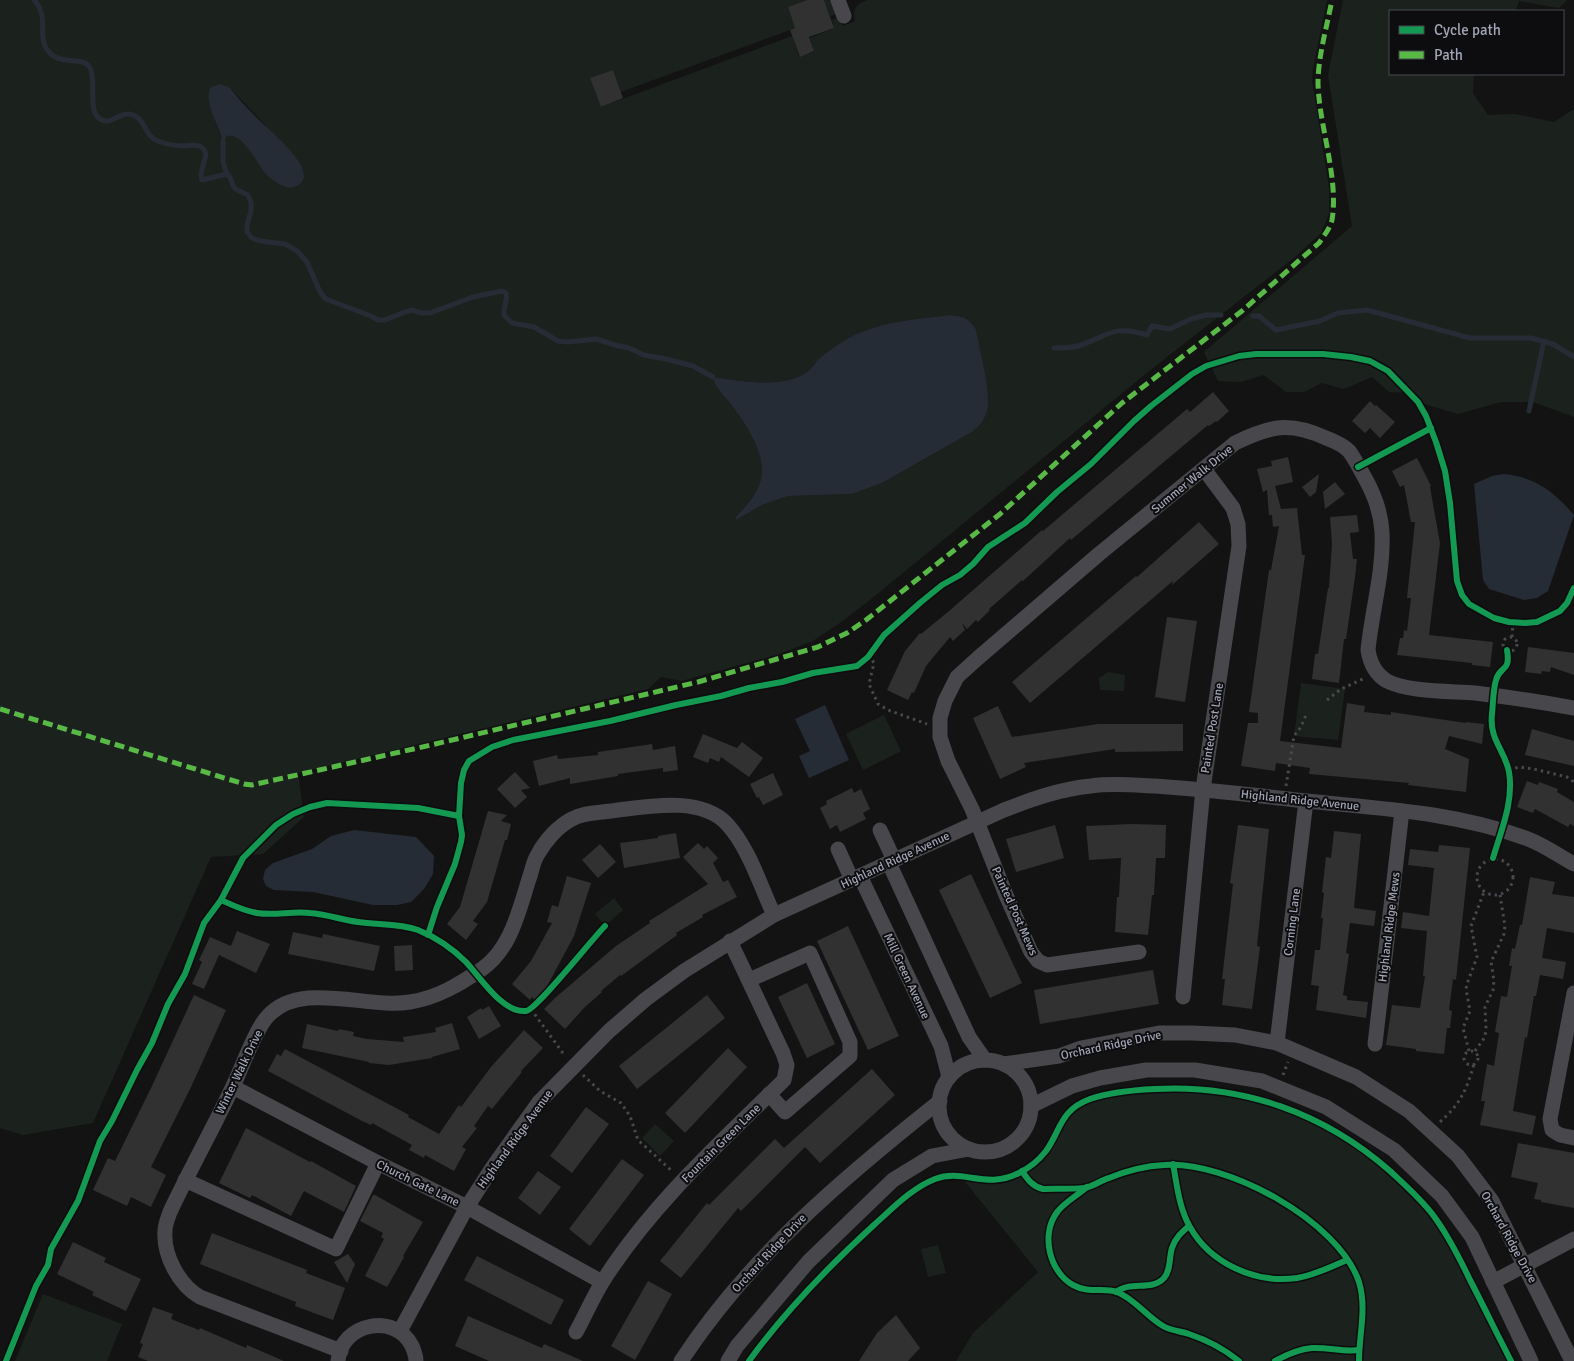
<svg xmlns="http://www.w3.org/2000/svg" width="1574" height="1361" font-family="Signika,sans-serif">
  <style>
    .green { fill: #1b221d; fill-rule: evenodd }
    .water { fill: #262c35 }
    .lines { fill: none; stroke-linecap: round; stroke-linejoin: round }
    .stream { stroke: #262c35; stroke-width: 5 }
    .building { fill: #313132 }
    .path { stroke: #48494e; stroke-width: 3; stroke-dasharray: 2.5 4; stroke-linecap: butt }
    .minor { stroke: #47474c; stroke-width: 15 }
    .quiet { stroke: #58b947; stroke-width: 5; stroke-dasharray: 10 5; stroke-linecap: butt }
    .cycleway-casing { stroke: #0d0d0f; stroke-width: 9 }
    .cycleway { stroke: #139951; stroke-width: 6 }
    .labels { text-anchor: middle; stroke-width: 4; stroke-linejoin: round; paint-order: stroke }
    .street-label { font-size: 12px; fill: #a2a5b5; stroke: #0d0d0f }
  </style>
  <rect width="100%" height="100%" fill="#131313"/>
  <g class="green">
    <path d="M0,0H807L788,7L795,28L621,92L613,70L590,78L601,107L792,36L799,57L814,52L810,38L834,28L832,20L839,17L843,26L855,21C853,10 855,4 867,0H1327L1313,69L1312,80L1329,188V214L1321,233L1295,257L1148,372L870,600L837,625L813,641L779,654L682,681L661,677L648,689L298,773L304,817L263,854L211,857L93,1123L23,1135L0,1128ZM230,88L290,151L260,165C252,154 242,134 227,136L224,141H222L212,111ZM949,315L961,316L972,432L882,483L852,494L788,496L762,505L736,520L735,518C745,507 757,494 761,479C767,454 744,421 729,402C723,394 714,387 713,377C740,381 783,389 807,372C811,369 814,364 818,361C829,349 844,340 859,333C886,321 920,319 949,315Z"/>
    <polygon points="824,0 833,0 838,14 830,16"/>
    <polygon points="1343,0 1567,0 1559,8 1519,1 1516,11 1390,11 1390,74 1474,74 1473,93 1488,115 1515,114 1554,122 1574,109 1574,417 1533,402 1501,402 1458,414 1421,403 1414,393 1389,392 1372,377 1344,389 1322,383 1304,392 1286,392 1264,375 1241,382 1218,381 1204,352 1352,226 1328,75"/>
    <polygon points="1108,672 1125,675 1124,691 1100,690 1099,678"/>
    <polygon points="1301,683 1345,689 1338,740 1294,736"/>
    <polygon points="884,715 901,751 863,770 846,734"/>
    <polygon points="614,898 623,910 605,926 595,914"/>
    <path d="M1175,1090C1283,1094 1381,1141 1442,1233C1469,1272 1487,1318 1509,1361H956L973,1333L1038,1272L962,1178C995,1189 1034,1176 1053,1147C1063,1132 1064,1117 1081,1107C1103,1093 1148,1091 1175,1090Z"/>
    <polygon points="655,1124 674,1141 660,1156 642,1138"/>
    <polygon points="938,1245 946,1273 928,1277 921,1249"/>
    <polygon points="43,1294 122,1324 107,1361 15,1361"/>
  </g>
  <g class="water">
    <path d="M220,84L230,88C238,98 247,108 256,117C267,128 332,180 290,188C281,186 273,181 266,174C256,163 244,133 227,136L224,141H222C219,123 204,106 210,88Z"/>
    <path d="M949,315C963,316 969,318 976,330C979,349 993,397 986,414C983,422 978,427 972,432L882,483L852,494L788,496L762,505L736,520L735,518C745,507 757,495 761,479C767,454 744,421 729,402C723,394 714,387 713,377C740,381 783,389 807,372C812,368 816,362 820,358C832,348 845,339 859,333C886,321 920,319 949,315Z"/>
    <path d="M1504,474C1536,477 1554,492 1574,515L1548,591L1537,598L1524,600L1489,589L1483,580L1474,484L1492,476Z"/>
    <polygon points="825,705 849,760 809,778 799,756 810,751 795,719"/>
    <polygon points="354,830 416,837 434,856 433,874 424,889 411,902 397,905 373,905 313,892 274,890 266,886 263,879 265,870 273,863 312,849 331,836"/>
  </g>
  <g class="lines">
    <g class="stream">
      <path d="M34,0C52,19 33,39 52,55C64,65 84,56 90,68C97,82 87,111 100,119C111,126 118,113 129,114C146,116 143,136 158,141C166,144 175,146 184,146C188,146 195,144 199,146C203,147 205,151 206,154L201,174L202,180L227,174C232,178 231,181 233,186C236,191 243,192 248,195L251,202V211L247,225V232L252,238L260,241L285,244L297,251L307,262L320,292L326,299L371,316L378,320H385L405,312L412,310L421,313H430L473,297L502,291L506,293C508,301 503,307 504,315L512,323L534,327L558,341L568,342L596,339L615,345L629,348L644,355L666,359L693,366L713,377"/>
      <polyline points="223,141 223,162 227,174"/>
      <polyline points="1253,316 1259,316 1276,330 1320,321 1338,313 1367,310 1470,338 1531,338 1553,344 1574,357"/>
      <path d="M1054,348C1062,348 1071,348 1078,346C1109,336 1112,324 1147,335L1152,326L1170,329L1191,319L1206,315H1221"/>
      <polyline points="1529,411 1544,341"/>
    </g>
  </g>
  <g class="building">
    <polygon points="807,0 824,0 834,28 809,37 814,51 800,57 790,30 795,28 788,7"/>
    <polygon points="613,70 623,98 601,107 590,78"/>
    <polygon points="1213,392 1229,411 1217,422 1216,421 1209,426 1208,425 1071,540 1070,538 1023,581 1022,580 989,609 990,610 978,622 976,620 967,629 962,623 965,630 953,641 950,637 926,666 914,693 912,692 908,700 887,690 905,651 920,633 921,634 949,611 1042,530 1043,531 1187,409 1190,412"/>
    <polygon points="1370,401 1375,406 1376,405 1395,422 1380,438 1370,428 1365,433 1352,421"/>
    <polygon points="1288,457 1293,482 1275,486 1281,509 1297,508 1302,555 1305,555 1280,741 1341,748 1347,703 1365,706 1364,712 1391,715 1391,712 1466,723 1466,722 1484,724 1482,744 1449,736 1445,749 1469,759 1466,792 1408,785 1409,783 1309,774 1310,768 1276,763 1275,771 1241,766 1248,723 1258,723 1258,713 1249,712 1269,570 1271,570 1279,526 1273,527 1272,515 1269,515 1267,490 1263,492 1257,469 1272,466 1271,461"/>
    <polygon points="1417,458 1431,486 1430,487 1440,543 1429,635 1493,642 1490,667 1472,665 1472,663 1397,655 1400,638 1403,638 1404,630 1407,631 1411,598 1407,598 1415,522 1411,522 1404,485 1400,487 1392,471"/>
    <polygon points="1319,474 1316,492 1310,497 1302,487"/>
    <polygon points="1335,482 1345,494 1325,509 1323,492"/>
    <polygon points="1357,515 1359,532 1350,533 1353,559 1357,559 1355,577 1346,639 1344,639 1339,683 1312,679 1315,654 1318,654 1328,588 1329,588 1332,544 1330,517"/>
    <polygon points="1199,522 1219,544 1172,585 1173,581 1030,703 1012,682 1136,576 1137,577"/>
    <polygon points="1167,617 1197,621 1185,702 1155,697"/>
    <polygon points="1528,647 1574,653 1574,675 1551,667 1550,672 1542,671 1541,674 1525,672"/>
    <polygon points="998,706 1012,737 1098,724 1183,724 1183,751 1115,752 1115,749 1024,763 1026,767 1000,779 973,718"/>
    <polygon points="1532,729 1574,741 1574,766 1525,755"/>
    <polygon points="703,734 737,748 742,742 763,758 749,777 721,757 719,762 710,758 708,763 693,757"/>
    <polygon points="652,744 653,750 675,746 678,770 663,772 663,768 618,774 618,776 570,784 570,778 539,786 533,761 557,755 558,759 598,755 598,752"/>
    <polygon points="515,772 530,788 521,790 527,797 515,808 497,789"/>
    <polygon points="773,773 783,795 763,805 759,797 757,798 750,784"/>
    <polygon points="1527,781 1538,785 1539,782 1558,789 1557,792 1574,802 1574,826 1570,824 1568,827 1535,809 1533,813 1517,807"/>
    <polygon points="852,788 854,793 861,789 870,809 863,813 866,819 840,832 837,825 830,829 820,808 827,804 826,801"/>
    <polygon points="488,811 507,815 501,821 511,824 507,840 505,840 487,902 473,921 478,924 466,940 447,924 460,907"/>
    <polygon points="1131,824 1166,825 1165,858 1156,858 1154,895 1152,895 1148,935 1115,932 1117,897 1119,897 1121,858 1089,860 1086,826"/>
    <polygon points="1055,825 1064,858 1016,872 1006,839"/>
    <polygon points="1238,825 1269,829 1257,946 1260,947 1252,1009 1222,1005 1225,979 1222,979 1233,884 1230,883"/>
    <polygon points="1334,831 1361,834 1354,908 1376,911 1374,926 1350,923 1346,953 1349,954 1343,995 1347,996 1347,1000 1368,1002 1366,1018 1316,1010 1319,986 1311,985 1315,950 1320,950 1323,918 1321,918 1324,893 1322,892 1326,857 1331,858"/>
    <polygon points="676,833 680,858 624,868 620,843 658,838 658,836"/>
    <polygon points="698,843 704,849 707,846 718,858 713,863 723,882 728,880 737,897 702,915 703,917 676,933 677,935 621,976 620,975 601,991 602,992 585,1007 565,1029 544,1009 555,998 616,946 650,923 649,921 708,884 683,857"/>
    <polygon points="600,844 616,862 598,878 582,860"/>
    <polygon points="1439,845 1470,848 1456,980 1453,979 1449,1010 1452,1011 1450,1028 1447,1028 1444,1054 1416,1051 1416,1049 1386,1045 1392,1005 1420,1008 1425,976 1423,976 1427,931 1401,928 1403,912 1429,916 1434,868 1408,865 1410,849 1438,852"/>
    <polygon points="971,874 1022,983 990,998 939,890"/>
    <polygon points="567,876 591,883 574,936 538,1003 532,997 530,1000 512,984 531,961 552,923 547,922 552,905 558,907"/>
    <polygon points="1530,877 1555,882 1552,894 1574,897 1574,933 1547,928 1542,958 1566,962 1563,979 1540,975 1536,996 1534,996 1527,1038 1525,1037 1513,1111 1536,1116 1532,1135 1480,1125 1485,1101 1481,1101 1487,1064 1494,1066 1499,1033 1495,1032 1501,996 1507,997 1512,966 1509,966 1512,948 1515,949 1520,925 1522,925"/>
    <polygon points="848,926 899,1036 868,1050 817,941"/>
    <polygon points="237,931 270,944 256,973 219,955 204,989 192,984 202,962 199,960 210,937 231,946"/>
    <polygon points="293,932 322,938 323,934 380,946 374,971 288,954"/>
    <polygon points="412,945 413,970 395,971 394,946"/>
    <polygon points="1153,970 1159,1004 1040,1024 1034,990"/>
    <polygon points="807,983 835,1044 807,1058 778,997"/>
    <polygon points="194,995 226,1010 192,1085 151,1167 166,1175 151,1207 131,1197 127,1206 93,1190 108,1158 115,1161 152,1086"/>
    <polygon points="707,995 725,1018 637,1089 619,1066"/>
    <polygon points="489,1006 501,1026 479,1039 467,1017 481,1008 482,1010"/>
    <polygon points="452,1023 460,1049 432,1057 432,1058 389,1065 369,1063 369,1062 302,1048 307,1024 338,1031 339,1029 354,1032 353,1036 367,1039 404,1042 403,1037 436,1032 435,1028"/>
    <polygon points="524,1030 543,1048 521,1071 522,1072 492,1109 488,1106 474,1126 477,1128 462,1147 466,1149 454,1171 425,1155 424,1158 409,1150 412,1145 372,1123 371,1125 364,1122 268,1071 277,1054 281,1056 285,1049 409,1115 408,1117 439,1134 459,1105 461,1107 491,1067"/>
    <polygon points="728,1048 747,1067 685,1133 665,1113"/>
    <polygon points="872,1069 895,1095 820,1163 805,1147 741,1211 738,1208 681,1278 660,1261 707,1203 709,1205 775,1139 784,1148"/>
    <polygon points="586,1107 609,1124 572,1173 550,1156"/>
    <polygon points="246,1128 310,1162 311,1161 356,1186 344,1212 304,1191 291,1216 252,1195 250,1198 219,1183"/>
    <polygon points="1518,1143 1574,1153 1574,1208 1541,1202 1541,1200 1534,1199 1538,1183 1511,1177"/>
    <polygon points="622,1159 644,1175 590,1246 569,1229"/>
    <polygon points="538,1171 561,1187 540,1215 518,1198"/>
    <polygon points="373,1195 375,1195 423,1222 403,1256 404,1257 398,1268 387,1287 365,1276 384,1239 381,1237 383,1233 360,1221"/>
    <polygon points="212,1233 307,1270 306,1273 345,1288 333,1320 295,1306 296,1302 200,1264"/>
    <polygon points="73,1242 106,1258 104,1262 141,1279 126,1311 92,1295 94,1292 57,1274"/>
    <polygon points="348,1254 355,1264 347,1283 334,1262"/>
    <polygon points="477,1256 564,1300 551,1325 464,1280"/>
    <polygon points="648,1281 672,1294 635,1360 611,1346"/>
    <polygon points="153,1307 173,1314 171,1319 199,1330 200,1328 246,1348 247,1345 284,1361 148,1361 138,1357 143,1344 140,1343"/>
    <polygon points="896,1315 920,1348 908,1361 859,1361 877,1333"/>
    <polygon points="468,1316 542,1348 544,1344 583,1361 489,1361 455,1346"/>
  </g>
  <g class="lines">
    <g class="path">
      <circle cx="1510" cy="644" r="7"/>
      <polyline points="1512,637 1513,623"/>
      <polyline points="869,655 874,663 869,684 878,704 888,710 927,724"/>
      <polyline points="1327,700 1341,689 1365,678"/>
      <polyline points="1509,770 1519,767 1534,769 1567,777 1574,782"/>
      <polyline points="1286,786 1294,736 1301,727 1306,715 1309,714"/>
      <circle cx="1495" cy="877" r="18"/>
      <polyline points="531,1009 565,1056"/>
      <circle cx="1471" cy="1058" r="7"/>
      <polyline points="1469,1051 1463,1028 1470,1011 1466,989 1467,984 1477,957 1471,926 1484,892"/>
      <polyline points="1475,1051 1485,1037 1486,1028 1485,1007 1493,990 1494,981 1491,962 1504,934 1505,926 1500,895"/>
      <polyline points="583,1075 600,1091 621,1103 630,1116 638,1140 673,1172"/>
      <polyline points="1283,1075 1288,1062"/>
      <path d="M1440,1122C1461,1103 1466,1091 1474,1064"/>
    </g>
    <g class="minor">
      <polyline points="838,0 844,16"/>
      <polyline points="880,830 894,860"/>
      <polyline points="838,849 852,880"/>
      <polyline points="889,863 969,1037 985,1060"/>
      <polyline points="860,876 941,1046 949,1077"/>
      <path d="M1139,952L1047,965L1038,961L1031,952L1006,895L972,809L948,761L940,737V718L945,701L957,677L978,658L1099,554L1235,443C1270,426 1289,421 1326,438C1334,441 1343,445 1349,451C1355,459 1360,469 1365,478C1374,494 1381,513 1382,532C1384,571 1372,610 1368,650C1370,663 1375,674 1387,681C1407,692 1452,691 1475,693C1508,697 1541,702 1574,708"/>
      <polyline points="749,980 810,953 850,1042 850,1056 785,1112 769,1094"/>
      <polyline points="1574,993 1550,1119 1552,1130 1560,1135 1574,1138"/>
      <polyline points="1183,997 1203,789 1239,546 1238,524 1233,508 1204,469"/>
      <polyline points="1277,1043 1306,801"/>
      <polyline points="1375,1044 1402,811"/>
      <circle cx="985" cy="1106" r="46"/>
      <polyline points="1004,1064 1059,1056 1081,1048 1159,1033 1192,1033 1235,1035 1277,1043 1356,1077 1409,1111 1458,1156 1492,1201 1572,1361"/>
      <polyline points="233,1087 378,1163 467,1207 602,1282"/>
      <polyline points="1031,1106 1072,1086 1100,1078 1146,1070 1195,1070 1262,1081 1326,1107 1394,1150 1442,1196 1472,1237 1531,1361"/>
      <polyline points="185,1180 336,1249 378,1163"/>
      <polyline points="1493,1282 1574,1239"/>
      <path d="M400,1331L467,1207L492,1168L539,1102L609,1031L646,999L684,971L774,915L1004,810C1032,799 1060,789 1091,786C1112,783 1133,785 1155,786C1196,789 1237,793 1279,798C1362,808 1448,809 1528,839C1544,845 1559,856 1574,864"/>
      <path d="M576,1332C585,1316 593,1297 603,1281C651,1205 720,1143 784,1080L787,1065L783,1053L730,941"/>
      <path d="M341,1351L200,1297C179,1285 163,1255 165,1231C165,1224 168,1218 170,1212C190,1169 214,1127 234,1084C242,1067 256,1028 268,1016C301,980 366,1009 410,1002C437,998 460,984 482,969C511,949 519,910 529,879C532,871 533,861 538,854C545,841 558,826 572,819C584,812 598,813 611,811C645,807 700,795 727,824C749,848 760,885 774,915"/>
      <path d="M338,1361C341,1323 395,1312 412,1346C414,1351 416,1355 416,1361"/>
      <path d="M681,1361C750,1256 843,1178 940,1101"/>
      <polyline points="728,1361 737,1346 808,1262 893,1180 932,1156 969,1149"/>
    </g>
    <path class="quiet" d="M0,709L244,784L252,785L418,748L698,682L818,647L847,633L866,620L1000,514L1122,403L1242,311L1319,243C1324,236 1330,228 1332,220C1339,178 1319,126 1318,83C1318,57 1327,26 1332,0"/>
    <defs>
      <g id="cycleway">
        <polyline points="1358,467 1431,428"/>
        <path d="M1493,858C1501,831 1514,801 1509,772C1505,750 1489,740 1492,714C1493,704 1493,690 1496,680C1500,665 1511,673 1507,650"/>
        <path d="M221,900C232,905 244,911 257,913C274,916 292,911 310,913C326,914 342,920 358,922C378,925 399,923 418,930C435,937 453,949 466,962C480,977 502,1013 526,1011C536,1010 593,938 605,926"/>
        <polyline points="428,935 437,907 455,864 461,842 462,835 459,816"/>
        <path d="M1173,1164C1177,1185 1179,1208 1190,1227C1210,1263 1255,1284 1297,1278C1315,1275 1331,1267 1347,1260"/>
        <path d="M1022,1171C1028,1180 1032,1186 1043,1189C1054,1188 1079,1190 1088,1187C1095,1185 1102,1180 1109,1178C1126,1171 1145,1166 1164,1165C1226,1160 1339,1221 1359,1282C1367,1309 1359,1334 1359,1361"/>
        <path d="M1087,1187C1078,1195 1065,1202 1058,1211C1040,1233 1049,1272 1073,1285C1089,1294 1104,1287 1117,1292C1135,1299 1147,1317 1163,1326C1172,1331 1180,1331 1189,1334C1207,1340 1224,1349 1239,1361"/>
        <path d="M1116,1292C1131,1280 1151,1292 1164,1278C1171,1270 1169,1257 1172,1248C1175,1238 1182,1232 1189,1226"/>
        <polyline points="6,1361 36,1286 48,1265 51,1249 78,1201 100,1141 112,1121 137,1070 152,1043 168,1004 185,974 204,923 221,900 243,858 276,825 293,814 310,807 327,803 418,808 459,816 461,783 464,770 469,761 492,747 513,740 610,721 676,705 721,696 749,688 782,682 813,673 857,666 868,657 884,635 921,602 942,585 960,575 973,564 988,547 1025,523 1057,492 1091,464 1134,421 1151,406 1192,374 1206,366 1239,356 1256,354 1323,354 1351,357 1370,361 1388,371 1418,402 1426,416 1436,442 1445,471 1450,503 1457,581 1462,595 1469,604 1494,618 1509,622 1525,623 1537,622 1560,611 1567,603 1574,588"/>
        <path d="M749,1361C786,1310 829,1266 875,1224C893,1208 912,1188 935,1179C963,1168 986,1190 1019,1173C1029,1168 1039,1160 1046,1151C1061,1130 1060,1110 1090,1099C1110,1092 1134,1090 1155,1089C1243,1084 1324,1113 1390,1171C1405,1185 1421,1199 1433,1215C1448,1235 1459,1257 1470,1280C1484,1307 1497,1334 1511,1361"/>
        <path d="M1275,1361C1286,1355 1298,1349 1312,1348C1328,1347 1343,1352 1359,1350"/>
      </g>
    </defs>
    <use href="#cycleway" class="cycleway-casing"/>
    <use href="#cycleway" class="cycleway"/>
  </g>
  <g class="labels">
    <g class="street-label">
      <text transform="translate(1192 479) rotate(-39)" y="4">Summer Walk Drive</text>
      <text transform="translate(1212 728) rotate(-81)" y="4">Painted Post Lane</text>
      <text transform="translate(1300 800) rotate(6)" y="4">Highland Ridge Avenue</text>
      <text transform="translate(895 860) rotate(-25)" y="4">Highland Ridge Avenue</text>
      <text transform="translate(1015 911) rotate(66)" y="4">Painted Post Mews</text>
      <text transform="translate(1292 922) rotate(-83)" y="4">Corning Lane</text>
      <text transform="translate(1389 927) rotate(-83)" y="4">Highland Ridge Mews</text>
      <text transform="translate(907 976) rotate(65)" y="4">Mill Green Avenue</text>
      <text transform="translate(1111 1045) rotate(-12)" y="4">Orchard Ridge Drive</text>
      <text transform="translate(239 1072) rotate(-64)" y="4">Winter Walk Drive</text>
      <text transform="translate(515 1139) rotate(-54)" y="4">Highland Ridge Avenue</text>
      <text transform="translate(721 1143) rotate(-45)" y="4">Fountain Green Lane</text>
      <text transform="translate(418 1183) rotate(26)" y="4">Church Gate Lane</text>
      <text transform="translate(1509 1237) rotate(61)" y="4">Orchard Ridge Drive</text>
      <text transform="translate(769 1253) rotate(-47)" y="4">Orchard Ridge Drive</text>
    </g>
  </g>
  <rect x="1389" y="10" width="175" height="65" fill="#0d0d0f" stroke="#494a51"/>
  <rect x="1399" y="26" width="25" height="8" fill="#139951" stroke="#494a51"/>
  <text x="1434" y="35" font-size="15" fill="#a2a5b5">Cycle path</text>
  <rect x="1399" y="51" width="25" height="8" fill="#58b947" stroke="#494a51"/>
  <text x="1434" y="60" font-size="15" fill="#a2a5b5">Path</text>
</svg>
